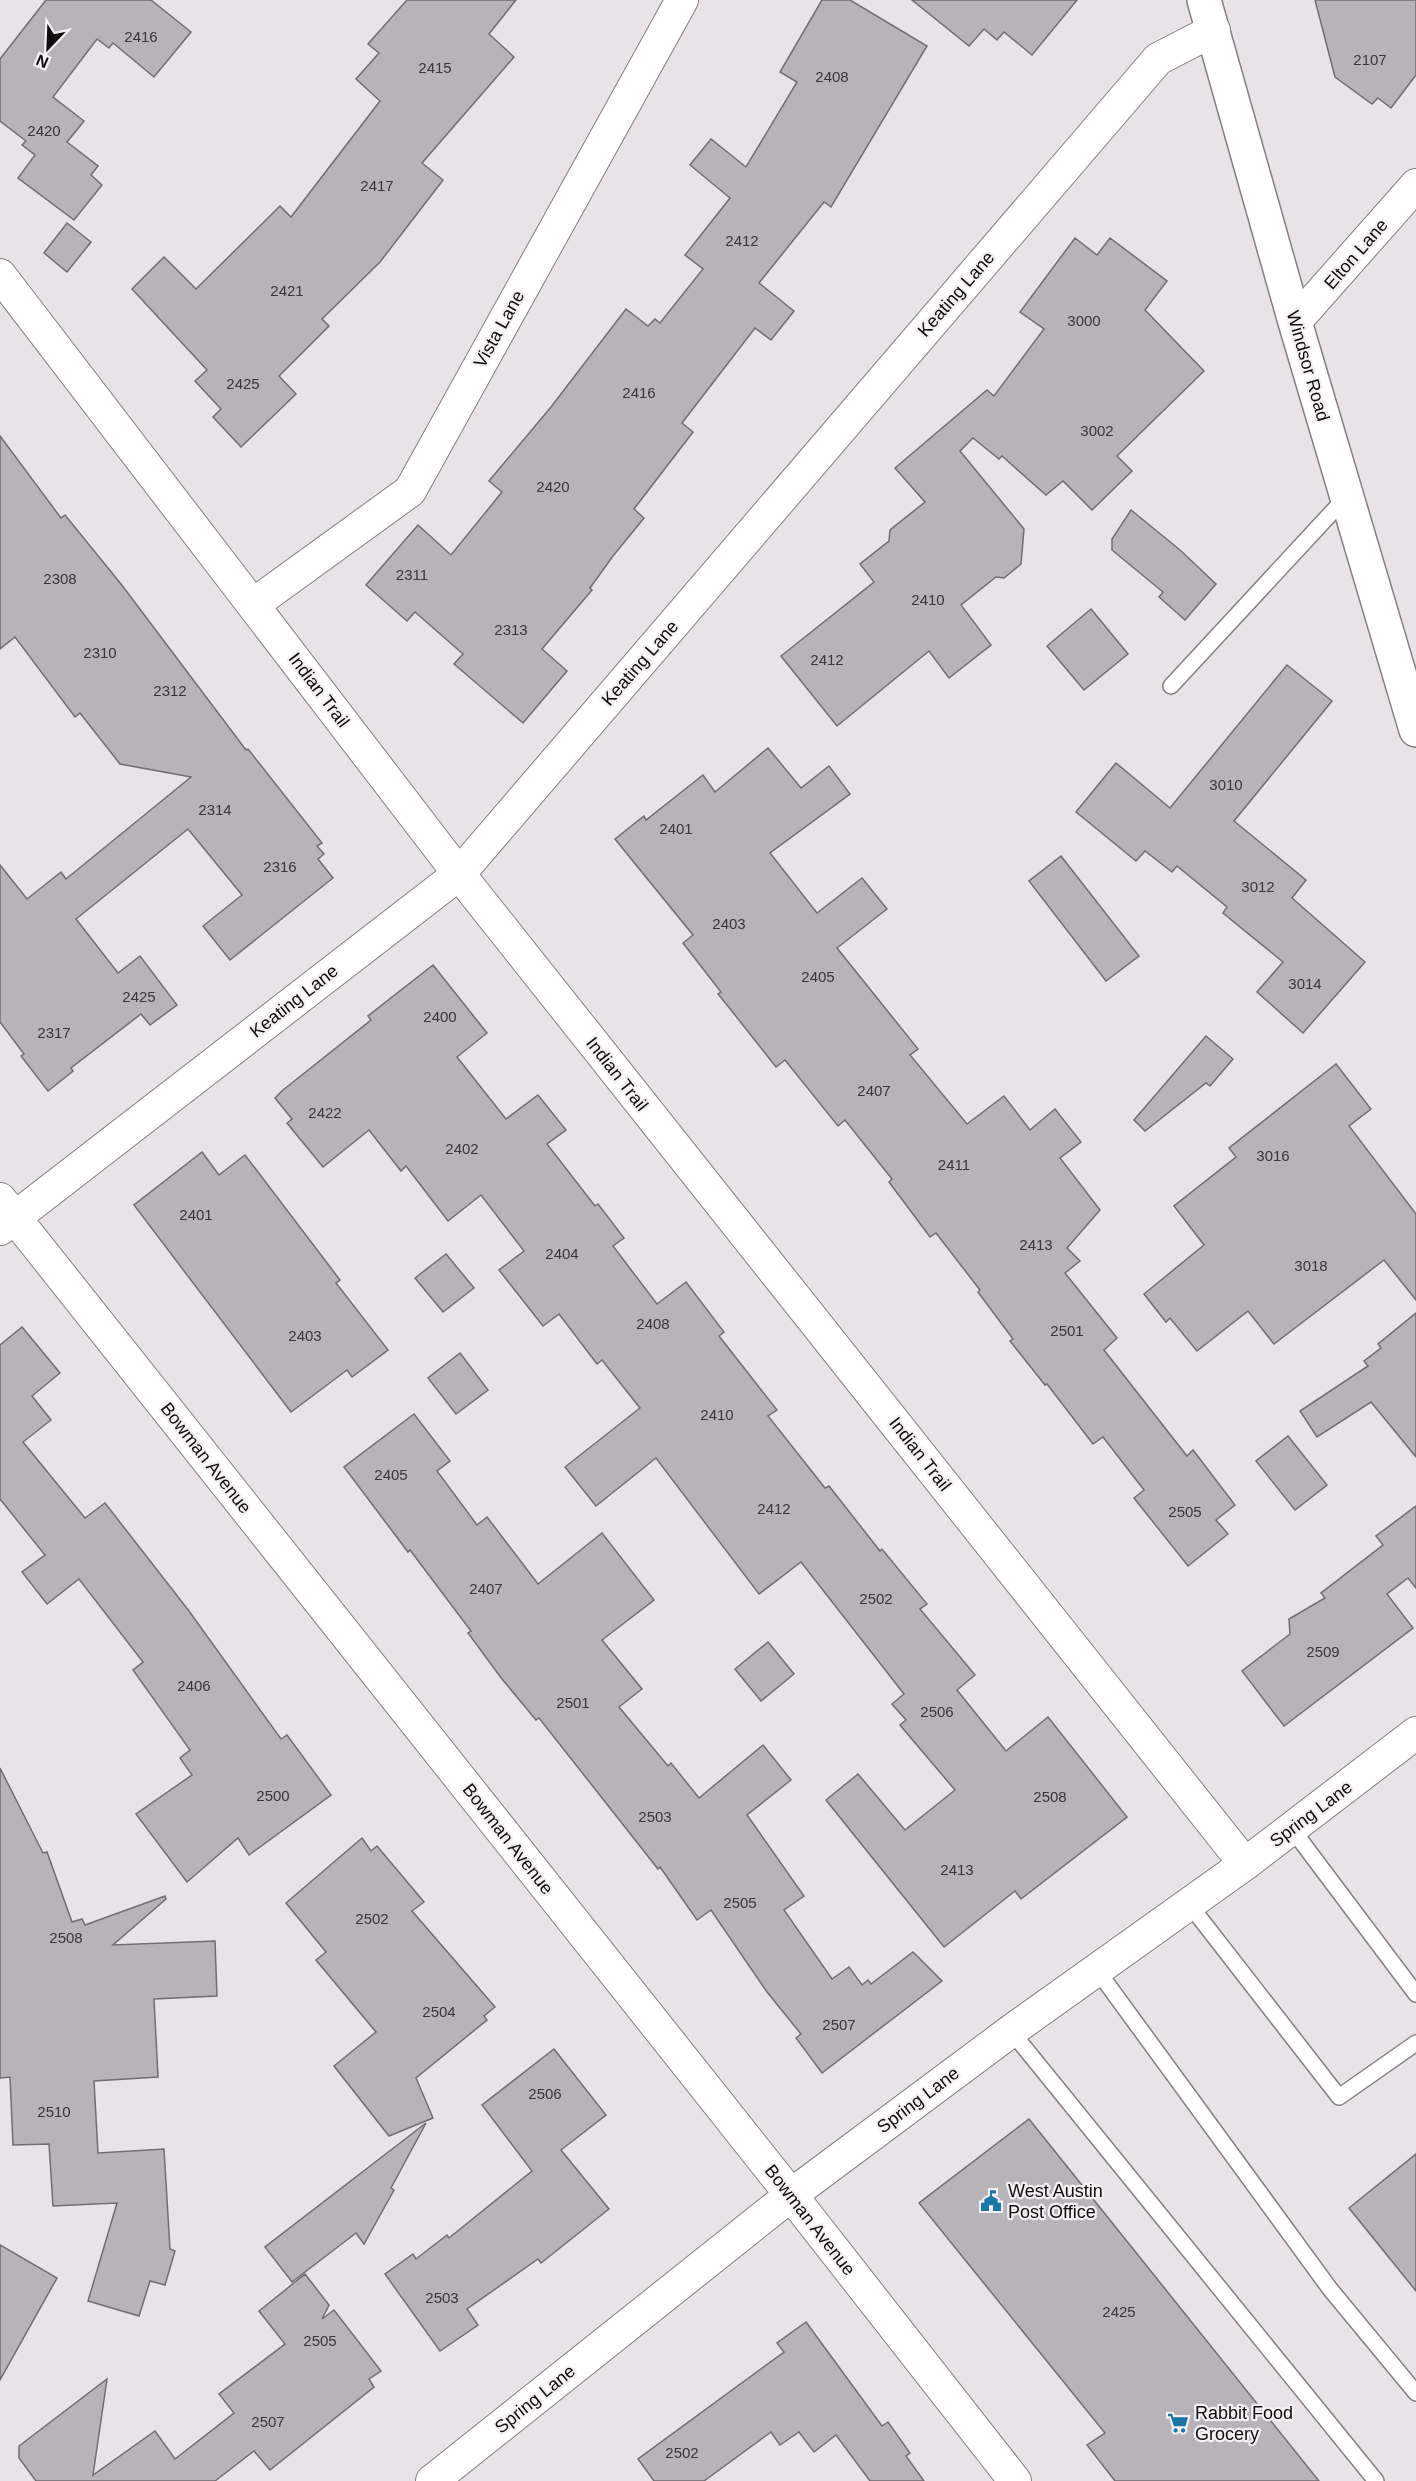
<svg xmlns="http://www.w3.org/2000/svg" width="1416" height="2481" font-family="Helvetica,sans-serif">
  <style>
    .building { fill: #b7b3b8; stroke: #716e72; stroke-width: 1.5 }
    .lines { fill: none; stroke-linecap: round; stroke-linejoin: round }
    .service-casing { stroke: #847f82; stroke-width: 18 }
    .minor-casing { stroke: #847f82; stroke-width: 34 }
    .tertiary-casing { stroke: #847f82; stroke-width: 36 }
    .service { stroke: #fff; stroke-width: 15 }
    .minor { stroke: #fff; stroke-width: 32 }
    .tertiary { stroke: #fff; stroke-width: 33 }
    .labels { text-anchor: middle; stroke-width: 4.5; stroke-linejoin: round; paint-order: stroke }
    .number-label { font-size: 15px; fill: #393638 }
    .street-label { font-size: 18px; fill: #0f0d0e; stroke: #f5f0f3 }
    .poi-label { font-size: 18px; fill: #0f0d0e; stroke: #f5f0f3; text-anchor: start }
  </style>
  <rect width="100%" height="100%" fill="#e8e3e6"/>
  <g class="building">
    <polygon points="46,0 151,0 191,32 154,77 113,43 109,48 97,39 53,97 84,121 67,142 98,166 91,175 102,185 74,220 18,178 35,155 22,145 26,141 0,121 0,59"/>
    <polygon points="407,0 516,0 489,34 514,57 422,163 443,180 380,262 322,319 329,326 279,376 296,394 241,447 213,417 221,409 195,381 207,370 132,289 164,257 196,289 280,206 291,217 380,101 356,79 379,53 368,44"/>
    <polygon points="822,0 850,0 927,46 831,207 824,202 759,283 794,311 771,340 755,328 682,423 693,432 634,509 644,518 613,556 590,588 592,590 542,649 567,671 523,723 454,664 463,654 415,612 407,621 366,585 418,525 451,555 502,492 489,481 551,407 626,309 648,326 655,319 660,323 703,269 685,255 730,198 690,165 711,139 746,167 797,82 780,72"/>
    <polygon points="912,0 1077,0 1032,55 1004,32 997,40 984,29 969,46"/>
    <polygon points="1315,0 1416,0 1416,75 1391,108 1378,98 1372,104 1335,77"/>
    <polygon points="67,223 91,242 67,272 44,253"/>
    <polygon points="1075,238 1097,255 1110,238 1167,281 1145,310 1204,371 1117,456 1132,471 1092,510 1063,481 1046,495 1002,456 999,459 973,438 960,451 1024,529 1021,564 1004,578 996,577 961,605 991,645 949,678 929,651 837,726 781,656 874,582 860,564 889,541 890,530 925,502 895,468 987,390 994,396 1044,329 1020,312"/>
    <polygon points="0,436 61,518 65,515 121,584 246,750 248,749 322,843 317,846 324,854 318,859 333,878 230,960 203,926 242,895 188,829 76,919 118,973 140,956 177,1005 150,1025 141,1014 71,1068 73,1071 48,1091 21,1056 24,1054 0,1022 0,865 27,899 61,872 66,879 191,777 120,764 80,713 75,717 15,637 0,649"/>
    <polygon points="1131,510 1180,550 1216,584 1185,620 1159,597 1163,592 1112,550 1112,539"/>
    <polygon points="1091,609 1128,654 1084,690 1047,646"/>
    <polygon points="1287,665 1332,701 1234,821 1306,880 1292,898 1365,962 1303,1033 1257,992 1283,962 1223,913 1227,907 1177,866 1172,872 1145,851 1136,861 1076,812 1116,763 1170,808"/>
    <polygon points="768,748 801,788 829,766 850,794 770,853 817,913 862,878 887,909 837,948 918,1049 910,1055 967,1124 1004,1096 1030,1130 1055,1109 1081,1142 1060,1158 1100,1210 1067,1248 1080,1261 1065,1273 1117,1338 1104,1350 1187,1456 1193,1450 1235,1505 1216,1520 1228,1534 1188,1566 1134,1498 1144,1490 1103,1437 1093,1444 1047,1384 1045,1385 1010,1341 1013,1339 978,1292 980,1290 936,1233 930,1237 889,1182 892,1179 845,1120 838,1126 785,1060 776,1067 731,1010 718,994 721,992 683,943 693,935 615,839 644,816 646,820 703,775 715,792"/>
    <polygon points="1061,856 1139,956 1106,981 1029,881"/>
    <polygon points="433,965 487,1033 457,1057 506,1119 538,1095 566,1130 547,1144 595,1206 598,1204 624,1238 613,1246 657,1304 686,1282 724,1332 719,1336 777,1410 768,1416 825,1488 829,1486 880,1551 882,1549 927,1604 920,1609 975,1675 957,1690 1006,1751 1048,1717 1127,1817 1021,1899 1015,1891 944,1947 826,1800 858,1774 905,1830 955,1790 900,1725 906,1720 892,1704 904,1694 801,1562 759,1594 656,1458 596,1506 565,1467 640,1408 602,1360 597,1364 559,1314 543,1326 499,1270 524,1251 481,1195 448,1221 406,1166 401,1171 369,1130 323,1167 287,1123 292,1119 275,1098 283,1090 371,1020 368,1016"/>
    <polygon points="1206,1036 1233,1059 1210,1086 1206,1083 1145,1131 1134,1120"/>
    <polygon points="1336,1064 1371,1109 1349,1126 1416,1214 1416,1300 1384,1260 1274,1344 1248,1311 1197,1351 1170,1318 1166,1322 1144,1294 1204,1245 1174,1206 1236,1157 1229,1148"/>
    <polygon points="202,1152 219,1175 245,1155 340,1280 336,1283 388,1350 352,1377 347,1370 291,1412 134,1205"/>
    <polygon points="446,1254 474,1288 443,1312 415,1278"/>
    <polygon points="1416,1313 1416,1457 1371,1402 1317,1437 1300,1411 1368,1366 1364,1361 1381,1348 1378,1344"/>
    <polygon points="22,1327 60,1373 32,1396 51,1420 23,1442 85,1518 105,1503 189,1611 281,1739 287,1735 331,1795 249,1855 238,1838 187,1882 136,1814 192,1775 180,1758 190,1750 133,1670 143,1662 79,1579 47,1604 22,1572 45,1555 0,1499 0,1345"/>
    <polygon points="460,1353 488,1390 456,1414 428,1378"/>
    <polygon points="414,1414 450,1461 437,1471 477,1525 487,1517 538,1584 602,1533 654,1600 602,1640 642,1689 619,1707 668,1766 671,1763 699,1798 763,1745 791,1780 747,1815 804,1896 784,1910 832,1979 849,1967 862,1985 868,1980 871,1984 913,1952 942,1981 822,2073 796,2038 801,2034 767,1992 711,1910 697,1920 660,1867 658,1869 539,1718 536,1720 502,1679 468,1633 471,1631 410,1550 408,1552 344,1467"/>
    <polygon points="1288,1436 1327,1485 1295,1510 1256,1461"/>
    <polygon points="1416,1506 1416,1588 1408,1578 1387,1594 1413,1628 1284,1726 1242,1671 1290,1634 1289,1619 1325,1598 1321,1593 1383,1545 1376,1536"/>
    <polygon points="768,1642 794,1674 761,1701 735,1669"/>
    <polygon points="0,1768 43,1853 47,1852 72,1922 82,1919 85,1925 165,1896 166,1899 113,1945 215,1941 217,1996 154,1999 158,2077 94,2081 98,2153 164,2149 170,2249 175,2251 165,2285 150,2281 139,2316 88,2301 117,2203 53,2206 49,2144 13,2145 10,2077 0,2078"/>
    <polygon points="362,1838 371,1851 377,1846 424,1902 412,1911 495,2007 484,2016 487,2020 416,2078 433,2118 389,2136 334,2066 376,2032 316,1960 326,1952 286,1903"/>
    <polygon points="554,2049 606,2115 561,2150 609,2209 541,2263 538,2259 467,2309 478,2325 440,2351 385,2274 413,2254 416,2259 447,2235 449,2238 532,2171 482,2105"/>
    <polygon points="1029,2119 1319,2481 1115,2481 1087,2445 1105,2433 919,2203"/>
    <polygon points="426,2123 391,2188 394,2190 364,2244 356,2233 292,2282 265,2247"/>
    <polygon points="1416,2154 1416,2291 1349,2208"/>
    <polygon points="0,2245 57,2278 0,2380"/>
    <polygon points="305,2274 329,2305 322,2319 334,2310 381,2371 369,2379 374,2387 270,2470 254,2451 215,2481 36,2481 19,2458 19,2446 107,2379 93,2475 155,2431 175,2459 234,2413 219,2394 285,2344 259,2311"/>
    <polygon points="806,2322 882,2426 888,2422 910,2453 906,2456 924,2481 870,2481 836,2435 814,2452 799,2432 780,2445 771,2432 704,2481 654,2481 638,2459 784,2352 777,2343"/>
  </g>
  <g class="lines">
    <defs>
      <g id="service">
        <polyline points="1171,686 1347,496"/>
        <polyline points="1292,1829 1416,1994"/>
        <polyline points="1189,1904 1339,2097 1416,2043"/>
        <polyline points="1097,1970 1330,2289 1416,2393"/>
        <polyline points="1011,2031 1376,2481"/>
      </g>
      <g id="minor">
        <polyline points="0,275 459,874 1245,1864"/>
        <polyline points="1295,322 1416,185"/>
        <polyline points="254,604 410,491 682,0"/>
        <polyline points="0,1199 791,2195 1015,2481"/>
        <polyline points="0,1229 459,874 1158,59 1214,30"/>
        <polyline points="432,2481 791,2195 1011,2031 1245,1864 1416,1733"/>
      </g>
      <polyline id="tertiary" points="1204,0 1295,322 1416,730"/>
    </defs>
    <use href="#service" class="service-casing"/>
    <use href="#minor" class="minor-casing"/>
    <use href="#tertiary" class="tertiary-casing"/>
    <use href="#service" class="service"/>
    <use href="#minor" class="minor"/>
    <use href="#tertiary" class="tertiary"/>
  </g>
  <defs>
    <symbol id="civic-bare" viewBox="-9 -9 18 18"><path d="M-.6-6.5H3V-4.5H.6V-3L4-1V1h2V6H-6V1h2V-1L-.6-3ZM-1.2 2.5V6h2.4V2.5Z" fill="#1877a4" stroke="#f5f0f3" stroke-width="2.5" paint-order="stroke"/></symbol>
    <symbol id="supermarket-bare" viewBox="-9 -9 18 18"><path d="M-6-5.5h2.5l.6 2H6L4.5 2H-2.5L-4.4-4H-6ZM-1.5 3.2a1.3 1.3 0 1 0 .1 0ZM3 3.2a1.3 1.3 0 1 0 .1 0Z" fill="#1877a4" stroke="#f5f0f3" stroke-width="2.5" paint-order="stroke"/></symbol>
  </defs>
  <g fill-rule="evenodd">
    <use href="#civic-bare" x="976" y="2186" width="30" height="30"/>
    <use href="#supermarket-bare" x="1163" y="2408" width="30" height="30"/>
  </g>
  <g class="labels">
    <g class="number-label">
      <text x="141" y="42">2416</text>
      <text x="1370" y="65">2107</text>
      <text x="435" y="73">2415</text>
      <text x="832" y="82">2408</text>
      <text x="44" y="136">2420</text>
      <text x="377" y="191">2417</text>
      <text x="742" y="246">2412</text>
      <text x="287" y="296">2421</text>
      <text x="1084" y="326">3000</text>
      <text x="243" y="389">2425</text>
      <text x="639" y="398">2416</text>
      <text x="1097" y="436">3002</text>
      <text x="553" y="492">2420</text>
      <text x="412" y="580">2311</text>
      <text x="60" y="584">2308</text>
      <text x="928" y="605">2410</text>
      <text x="511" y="635">2313</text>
      <text x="100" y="658">2310</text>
      <text x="827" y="665">2412</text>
      <text x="170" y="696">2312</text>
      <text x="1226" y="790">3010</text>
      <text x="215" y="815">2314</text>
      <text x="676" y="834">2401</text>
      <text x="280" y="872">2316</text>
      <text x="1258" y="892">3012</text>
      <text x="729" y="929">2403</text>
      <text x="818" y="982">2405</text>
      <text x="1305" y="989">3014</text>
      <text x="139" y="1002">2425</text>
      <text x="440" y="1022">2400</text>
      <text x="54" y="1038">2317</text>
      <text x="874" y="1096">2407</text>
      <text x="325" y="1118">2422</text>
      <text x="462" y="1154">2402</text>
      <text x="1273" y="1161">3016</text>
      <text x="954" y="1170">2411</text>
      <text x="196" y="1220">2401</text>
      <text x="1036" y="1250">2413</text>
      <text x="562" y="1259">2404</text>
      <text x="1311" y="1271">3018</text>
      <text x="653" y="1329">2408</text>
      <text x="1067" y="1336">2501</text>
      <text x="305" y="1341">2403</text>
      <text x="717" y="1420">2410</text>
      <text x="391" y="1480">2405</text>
      <text x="774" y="1514">2412</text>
      <text x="1185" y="1517">2505</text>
      <text x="486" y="1594">2407</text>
      <text x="876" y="1604">2502</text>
      <text x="1323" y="1657">2509</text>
      <text x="194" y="1691">2406</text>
      <text x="573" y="1708">2501</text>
      <text x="937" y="1717">2506</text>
      <text x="273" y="1801">2500</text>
      <text x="1050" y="1802">2508</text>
      <text x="655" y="1822">2503</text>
      <text x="957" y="1875">2413</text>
      <text x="740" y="1908">2505</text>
      <text x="372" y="1924">2502</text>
      <text x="66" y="1943">2508</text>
      <text x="439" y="2017">2504</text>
      <text x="839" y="2030">2507</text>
      <text x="545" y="2099">2506</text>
      <text x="54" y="2117">2510</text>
      <text x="442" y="2303">2503</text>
      <text x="1119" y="2317">2425</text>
      <text x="320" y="2346">2505</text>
      <text x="268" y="2427">2507</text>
      <text x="682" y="2458">2502</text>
    </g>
    <g class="street-label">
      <text transform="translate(1356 254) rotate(-49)" y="6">Elton Lane</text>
      <text transform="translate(956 294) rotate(-49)" y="6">Keating Lane</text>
      <text transform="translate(499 329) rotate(-61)" y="6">Vista Lane</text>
      <text transform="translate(1308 366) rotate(74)" y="6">Windsor Road</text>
      <text transform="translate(640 663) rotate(-49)" y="6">Keating Lane</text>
      <text transform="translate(319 690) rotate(53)" y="6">Indian Trail</text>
      <text transform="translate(294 1001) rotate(-38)" y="6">Keating Lane</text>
      <text transform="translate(617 1074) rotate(52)" y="6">Indian Trail</text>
      <text transform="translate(920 1454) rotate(52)" y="6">Indian Trail</text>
      <text transform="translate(206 1458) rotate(52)" y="6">Bowman Avenue</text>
      <text transform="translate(1311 1814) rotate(-37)" y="6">Spring Lane</text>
      <text transform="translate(508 1839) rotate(52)" y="6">Bowman Avenue</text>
      <text transform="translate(918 2100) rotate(-37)" y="6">Spring Lane</text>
      <text transform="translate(810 2220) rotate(52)" y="6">Bowman Avenue</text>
      <text transform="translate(535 2399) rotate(-39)" y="6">Spring Lane</text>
    </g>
    <g class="poi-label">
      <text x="1008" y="2197">West Austin<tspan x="1008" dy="21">Post Office</tspan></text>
      <text x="1195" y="2419">Rabbit Food<tspan x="1195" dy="21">Grocery</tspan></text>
    </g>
  </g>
  <g transform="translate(48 48) rotate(203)" stroke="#f5f0f3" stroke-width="4.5" paint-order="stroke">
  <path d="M0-4.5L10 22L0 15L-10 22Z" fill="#0f0d0e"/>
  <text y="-9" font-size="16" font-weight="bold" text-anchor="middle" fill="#0f0d0e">N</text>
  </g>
</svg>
